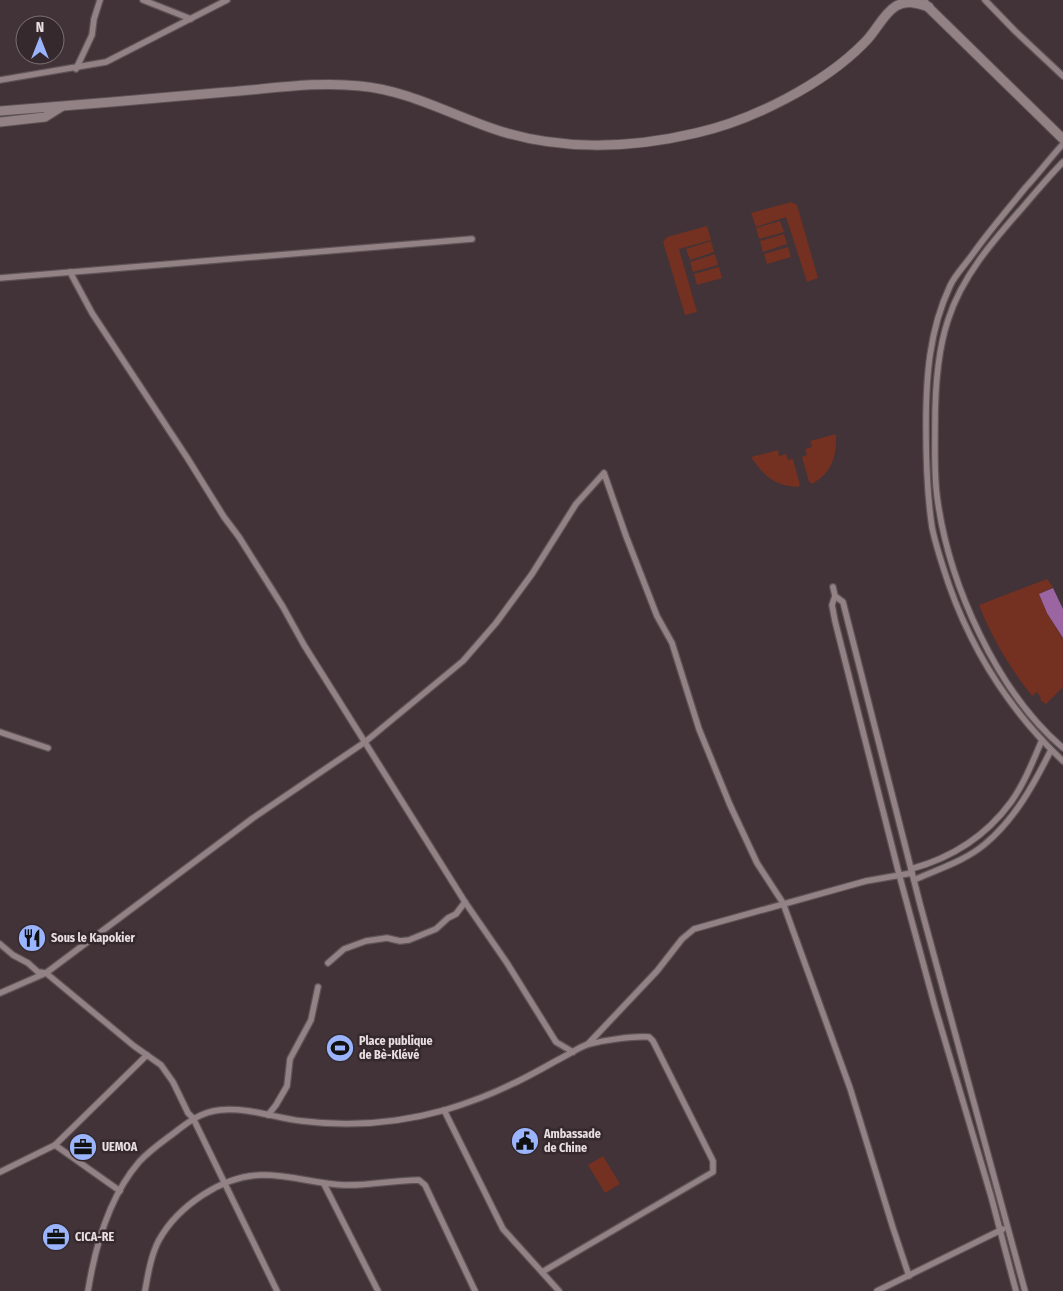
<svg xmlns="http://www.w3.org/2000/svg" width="1063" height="1291" font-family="'Fira Sans Condensed',sans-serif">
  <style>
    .green { fill: #743020 }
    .water { fill: #9a65a1 }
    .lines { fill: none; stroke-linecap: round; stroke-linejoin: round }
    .street-casing { stroke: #5d5255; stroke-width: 8 }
    .secondary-casing { stroke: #5d5255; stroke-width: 11 }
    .street { stroke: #928286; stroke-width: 5.5 }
    .secondary { stroke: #928286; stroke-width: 9 }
    .labels { text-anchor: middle; stroke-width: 5; stroke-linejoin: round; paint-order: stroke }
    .poi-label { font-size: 12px; font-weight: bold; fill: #e9dfe2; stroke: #36292d; text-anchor: start }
  </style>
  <rect width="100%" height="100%" fill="#413337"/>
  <g class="green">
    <polygon points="791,202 797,205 818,278 807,282 786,217 756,227 751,213"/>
    <polygon points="780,221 784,232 759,239 756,228"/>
    <polygon points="707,226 711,240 679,249 697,312 685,315 663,242 667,237"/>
    <polygon points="784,234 787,244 763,252 760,241"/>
    <polygon points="711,241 714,252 690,260 686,249"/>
    <polygon points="788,247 791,257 767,264 764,254"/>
    <polygon points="715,254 718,265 693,272 690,262"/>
    <polygon points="719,267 722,278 697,285 694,274"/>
    <path d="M836,434C837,456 832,473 812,484L809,482L802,457L807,455L805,449L812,447L810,441Z"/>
    <path d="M778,450L779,456L786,454L788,460L793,459L800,485L798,487C774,486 764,476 751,457Z"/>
    <path d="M1047,579L1053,587L1039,594L1047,613L1063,639V687L1046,704L1040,700L1041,698L1037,692L1032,696C1010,668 992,638 979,605Z"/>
    <polygon points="603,1156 620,1184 605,1193 588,1165"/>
  </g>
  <polygon class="water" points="1053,588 1063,609 1063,638 1047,613 1039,594"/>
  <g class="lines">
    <defs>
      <g id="street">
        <polyline points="143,0 191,19"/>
        <polyline points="985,0 1015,31 1063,76"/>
        <polyline points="76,69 92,35 94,19 100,0"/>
        <polyline points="0,80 106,62 227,0"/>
        <path d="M1063,144C1050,158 1039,173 1026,187C1008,209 989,231 972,255C965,265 955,275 950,286C929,331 926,377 926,426C926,460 927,494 932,527C936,547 943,567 949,585C973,653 1011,712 1063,761"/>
        <path d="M1063,162C1049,176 1036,192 1023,207C993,241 962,276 948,320C937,353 935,389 935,424C935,448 934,472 937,496C948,582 996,691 1063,748"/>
        <polyline points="70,272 92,313 188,459 224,517 239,537 283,607 304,645 465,902 507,963 556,1042 573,1052"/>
        <polyline points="0,278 472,239"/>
        <polyline points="833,587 835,596 843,602 847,618 920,904 1025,1291"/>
        <polyline points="835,596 832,605 835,621 899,874 935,1007 991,1196 1016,1291"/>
        <polyline points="0,732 48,748"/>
        <path d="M911,869C951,858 986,836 1011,802C1024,784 1033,761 1042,740"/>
        <path d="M914,880C938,869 965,861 985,844C1015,819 1034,784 1051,750"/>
        <polyline points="0,944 13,955 28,963 38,972 46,973 134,1046 161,1065 173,1082 188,1113 193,1118 277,1291"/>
        <polyline points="328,963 344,949 366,941 387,938 400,941 409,940 436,929 448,918 456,914 465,902"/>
        <polyline points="0,993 46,973 253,818 365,742 463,661 496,623 532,574 576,504 604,473 626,536 657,616 672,643 699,729 730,805 757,863 783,903 850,1088 893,1228 909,1276"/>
        <polyline points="588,1044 657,971 682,939 694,929 866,881 912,873"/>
        <polyline points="444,1110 503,1229 559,1291"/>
        <polyline points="268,1115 276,1105 287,1086 290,1059 311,1020 318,987"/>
        <polyline points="55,1145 120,1191"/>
        <polyline points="0,1172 55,1145 147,1055"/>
        <polyline points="324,1184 378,1291"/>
        <path d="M88,1291C95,1247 109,1197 139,1162C149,1151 162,1142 174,1133C188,1122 201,1112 220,1110C247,1107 276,1118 302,1121C350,1127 399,1123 445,1110C468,1103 490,1095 512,1084C530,1076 548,1065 565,1056C573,1052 581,1046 589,1044C606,1040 632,1036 649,1037L653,1041L713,1161V1172L542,1272"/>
        <path d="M145,1291C148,1274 151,1255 159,1240C178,1206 222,1176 261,1175C288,1174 316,1184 344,1185C369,1186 394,1180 419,1180L425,1185L475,1291"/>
        <polyline points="877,1291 1003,1229"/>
      </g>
      <g id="secondary">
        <polyline points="925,4 1063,139"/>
        <path d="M0,111C76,105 151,99 227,92C270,89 316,81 360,86C406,90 448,113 491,128C556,151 629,149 696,133C751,121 824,84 864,43C876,32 882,15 896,6C907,0 917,3 929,7"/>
        <polyline points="0,122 45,117 61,107"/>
      </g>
    </defs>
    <use href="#street" class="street-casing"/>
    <use href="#secondary" class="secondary-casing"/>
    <use href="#street" class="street"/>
    <use href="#secondary" class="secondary"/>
  </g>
  <defs>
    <symbol id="restaurant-disc" viewBox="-11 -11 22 22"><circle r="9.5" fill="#9ab5fd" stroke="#36292d"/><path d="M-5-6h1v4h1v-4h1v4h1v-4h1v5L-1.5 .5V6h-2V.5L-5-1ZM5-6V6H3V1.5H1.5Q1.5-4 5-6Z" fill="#111"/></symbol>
    <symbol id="stadium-disc" viewBox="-11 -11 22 22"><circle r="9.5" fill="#9ab5fd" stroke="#36292d"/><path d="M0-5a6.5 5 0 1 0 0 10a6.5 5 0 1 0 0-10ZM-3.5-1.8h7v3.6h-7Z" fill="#111"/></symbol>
    <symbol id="civic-disc" viewBox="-11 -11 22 22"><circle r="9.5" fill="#9ab5fd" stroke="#36292d"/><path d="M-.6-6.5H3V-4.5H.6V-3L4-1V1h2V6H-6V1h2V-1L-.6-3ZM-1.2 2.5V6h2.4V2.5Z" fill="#111"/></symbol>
    <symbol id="office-disc" viewBox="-11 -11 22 22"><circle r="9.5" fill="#9ab5fd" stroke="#36292d"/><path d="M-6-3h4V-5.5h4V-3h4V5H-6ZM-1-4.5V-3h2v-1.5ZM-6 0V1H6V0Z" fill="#111"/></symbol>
  </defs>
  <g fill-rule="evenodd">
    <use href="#restaurant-disc" x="16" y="922" width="32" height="32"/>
    <use href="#stadium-disc" x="324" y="1032" width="32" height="32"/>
    <use href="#civic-disc" x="509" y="1125" width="32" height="32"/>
    <use href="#office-disc" x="67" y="1131" width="32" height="32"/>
    <use href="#office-disc" x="40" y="1221" width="32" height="32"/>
  </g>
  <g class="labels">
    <g class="poi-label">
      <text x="51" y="942">Sous le Kapokier</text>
      <text x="359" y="1045">Place publique<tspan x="359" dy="14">de Bè-Klévé</tspan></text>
      <text x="544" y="1138">Ambassade<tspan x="544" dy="14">de Chine</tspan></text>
      <text x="102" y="1151">UEMOA</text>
      <text x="75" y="1241">CICA-RE</text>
    </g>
  </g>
  <g transform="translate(40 40)"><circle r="24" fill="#36292d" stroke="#7e7275"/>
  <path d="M0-4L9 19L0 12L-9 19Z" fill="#9ab5fd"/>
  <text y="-8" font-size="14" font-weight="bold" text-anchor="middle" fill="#e9dfe2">N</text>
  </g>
</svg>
